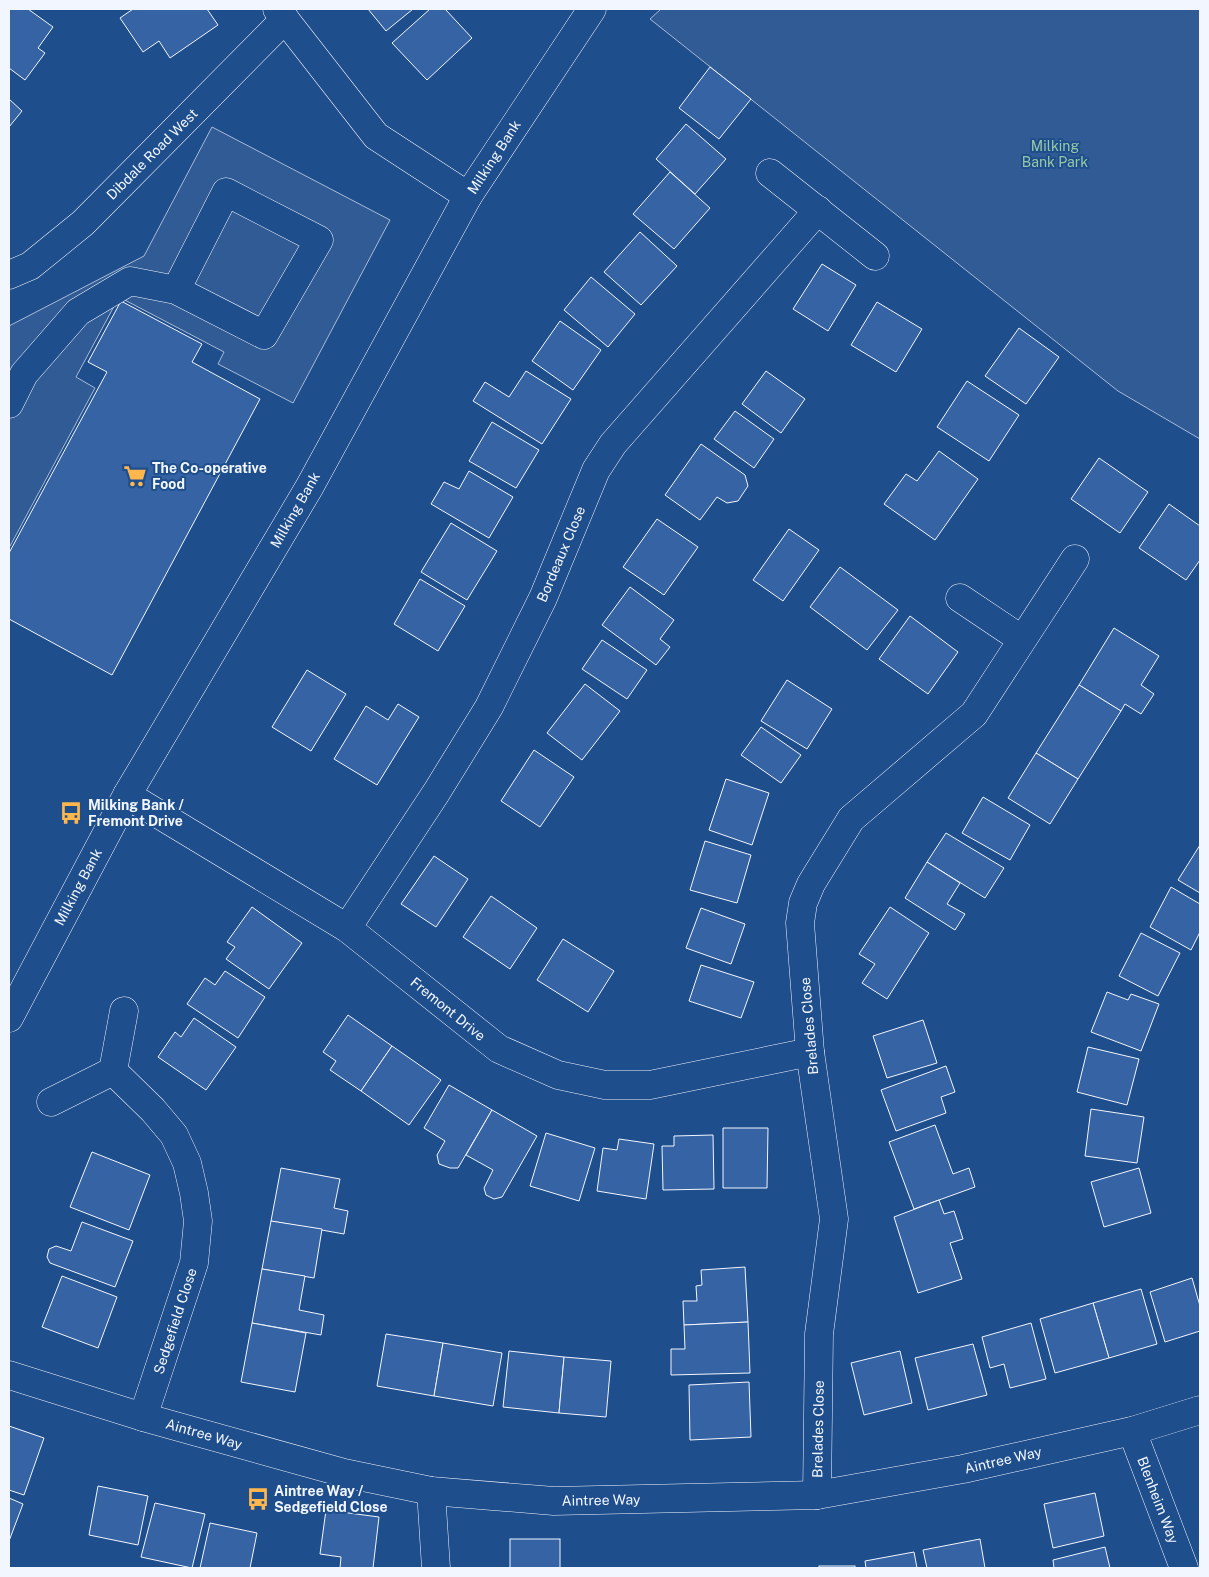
<svg xmlns="http://www.w3.org/2000/svg" width="1209" height="1577" font-family="'Public Sans',sans-serif">
  <style>
    .built { fill: #305b95; stroke: #a8bbd7 }
    .building { fill: #3563a3; stroke: #f2f6ff }
    .lines { fill: none; stroke-linecap: round; stroke-linejoin: round }
    .minor-casing { stroke: #f2f6ff; stroke-width: 29 }
    .minor { stroke: #1f4e8c; stroke-width: 28 }
    .labels { text-anchor: middle; stroke-width: 4; stroke-linejoin: round; paint-order: stroke }
    .park-label { font-size: 14px; fill: #97c8a6; stroke: #1f4e8c }
    .street-label { font-size: 14px; fill: #f2f6ff; stroke: #1f4e8c }
    .poi-label { font-size: 14px; font-weight: bold; fill: #f2f6ff; stroke: #1f4e8c; text-anchor: start }
  </style>
  <rect width="100%" height="100%" fill="#1f4e8c"/>
  <g class="built">
    <polygon points="661,9 1200,9 1200,439 1118,391 650,19"/>
    <polygon points="212,127 390,220 293,403 218,364 224,352 119,297 76,377 95,388 9,548 9,326 144,256"/>
  </g>
  <g class="building">
    <polygon points="9,9 28,9 53,27 38,48 45,53 25,80 9,68"/>
    <polygon points="133,9 207,9 218,25 170,58 159,41 143,52 120,18"/>
    <polygon points="368,9 413,9 386,31"/>
    <polygon points="430,9 445,9 472,38 427,80 392,43"/>
    <polygon points="710,67 751,99 719,139 679,108"/>
    <polygon points="9,99 22,111 9,127"/>
    <polygon points="686,124 726,159 695,194 656,159"/>
    <polygon points="670,172 710,208 674,249 633,214"/>
    <polygon points="640,232 677,266 641,305 604,272"/>
    <polygon points="822,264 856,285 828,331 793,309"/>
    <polygon points="591,277 635,314 608,347 564,310"/>
    <polygon points="121,301 202,344 192,362 260,399 112,675 9,619 9,553 107,372 88,362"/>
    <polygon points="877,302 922,329 896,372 851,345"/>
    <polygon points="560,321 601,350 573,390 532,361"/>
    <polygon points="1019,328 1059,357 1026,404 985,376"/>
    <polygon points="526,371 571,399 542,444 473,401 485,382 509,397"/>
    <polygon points="766,371 805,399 781,433 742,404"/>
    <polygon points="967,381 1019,415 989,461 937,427"/>
    <polygon points="735,411 774,439 754,468 714,439"/>
    <polygon points="492,422 539,450 516,488 469,461"/>
    <polygon points="701,444 745,475 748,486 738,501 727,503 717,497 700,520 665,495"/>
    <polygon points="939,451 978,479 935,540 884,504 906,474 917,481"/>
    <polygon points="1099,458 1148,492 1120,533 1071,499"/>
    <polygon points="469,471 513,497 489,538 431,504 444,482 459,489"/>
    <polygon points="1169,504 1200,526 1200,560 1186,580 1139,548"/>
    <polygon points="657,519 698,547 664,595 623,567"/>
    <polygon points="451,523 497,551 467,600 421,572"/>
    <polygon points="789,529 819,550 783,601 753,580"/>
    <polygon points="840,567 898,610 867,650 810,607"/>
    <polygon points="420,579 465,606 438,651 394,624"/>
    <polygon points="630,587 674,620 660,639 670,647 656,665 602,625"/>
    <polygon points="910,616 958,652 928,694 879,659"/>
    <polygon points="1114,628 1159,656 1141,685 1154,694 1141,714 1125,704 1121,711 1079,685"/>
    <polygon points="602,640 647,670 627,699 582,669"/>
    <polygon points="307,670 346,694 311,751 272,727"/>
    <polygon points="787,680 832,709 807,749 761,721"/>
    <polygon points="585,684 620,711 582,760 547,733"/>
    <polygon points="1079,685 1121,711 1078,779 1036,753"/>
    <polygon points="398,704 419,717 377,785 334,759 366,706 388,720"/>
    <polygon points="761,727 801,755 781,783 741,755"/>
    <polygon points="534,750 574,777 540,827 501,801"/>
    <polygon points="1036,753 1078,779 1050,824 1008,798"/>
    <polygon points="726,779 769,793 752,845 709,830"/>
    <polygon points="983,797 1030,825 1010,860 962,833"/>
    <polygon points="946,833 1004,868 985,898 927,862"/>
    <polygon points="705,841 751,855 737,903 690,890"/>
    <polygon points="1200,845 1200,893 1178,880"/>
    <polygon points="434,856 468,879 436,927 401,904"/>
    <polygon points="927,862 960,883 947,904 965,914 955,930 905,898"/>
    <polygon points="1171,887 1200,904 1200,932 1191,950 1150,927"/>
    <polygon points="491,896 537,928 510,969 463,937"/>
    <polygon points="252,907 302,943 269,989 226,959 235,947 227,942"/>
    <polygon points="890,907 929,933 887,999 862,983 875,964 859,954"/>
    <polygon points="701,908 745,924 731,964 686,948"/>
    <polygon points="1141,933 1180,953 1158,996 1119,976"/>
    <polygon points="563,939 614,971 588,1012 537,980"/>
    <polygon points="701,965 754,982 741,1018 689,1001"/>
    <polygon points="225,971 265,997 238,1038 187,1004 205,978 215,985"/>
    <polygon points="1107,992 1128,1000 1131,994 1159,1004 1141,1051 1091,1032"/>
    <polygon points="348,1015 392,1046 361,1091 330,1070 336,1061 323,1052"/>
    <polygon points="194,1018 236,1047 206,1090 158,1057 175,1032 181,1037"/>
    <polygon points="923,1020 937,1063 887,1078 873,1036"/>
    <polygon points="392,1046 441,1080 409,1125 361,1091"/>
    <polygon points="1088,1047 1139,1059 1127,1105 1077,1092"/>
    <polygon points="946,1066 955,1092 941,1097 946,1113 896,1131 881,1090"/>
    <polygon points="449,1085 492,1110 458,1168 450,1168 439,1164 437,1155 445,1141 424,1128"/>
    <polygon points="1091,1109 1144,1117 1137,1163 1085,1156"/>
    <polygon points="492,1110 537,1136 502,1197 494,1199 486,1195 484,1188 493,1170 466,1155"/>
    <polygon points="935,1125 953,1174 969,1168 975,1187 914,1209 889,1142"/>
    <polygon points="723,1128 768,1128 767,1188 723,1188"/>
    <polygon points="546,1133 595,1148 579,1201 530,1186"/>
    <polygon points="713,1135 714,1189 663,1190 662,1146 674,1146 674,1136"/>
    <polygon points="619,1139 654,1144 646,1199 597,1191 603,1148 617,1150"/>
    <polygon points="92,1152 150,1175 129,1230 70,1207"/>
    <polygon points="281,1168 340,1179 334,1208 348,1211 344,1234 271,1221"/>
    <polygon points="1139,1168 1151,1213 1104,1227 1091,1182"/>
    <polygon points="939,1200 944,1214 954,1211 963,1239 950,1243 962,1279 918,1293 894,1217"/>
    <polygon points="271,1221 322,1229 314,1278 262,1269"/>
    <polygon points="82,1222 133,1241 115,1287 50,1263 47,1257 49,1249 56,1246 71,1251"/>
    <polygon points="745,1267 748,1322 684,1325 683,1301 697,1301 696,1286 702,1285 701,1270"/>
    <polygon points="262,1269 305,1276 299,1310 324,1315 321,1335 252,1323"/>
    <polygon points="62,1276 117,1297 98,1348 42,1327"/>
    <polygon points="1192,1278 1200,1306 1200,1331 1165,1342 1150,1292"/>
    <polygon points="1141,1289 1157,1344 1109,1358 1093,1303"/>
    <polygon points="1093,1303 1109,1358 1055,1373 1040,1319"/>
    <polygon points="748,1322 750,1373 671,1375 671,1349 685,1349 684,1325"/>
    <polygon points="252,1323 306,1333 295,1392 241,1382"/>
    <polygon points="1031,1323 1046,1379 1010,1388 1004,1364 990,1368 982,1337"/>
    <polygon points="386,1334 443,1343 434,1396 377,1386"/>
    <polygon points="443,1343 502,1353 493,1406 434,1396"/>
    <polygon points="973,1344 987,1395 928,1410 915,1358"/>
    <polygon points="509,1351 564,1357 559,1413 503,1407"/>
    <polygon points="900,1351 912,1403 864,1415 851,1363"/>
    <polygon points="564,1357 611,1361 606,1417 559,1413"/>
    <polygon points="749,1382 751,1437 690,1440 689,1385"/>
    <polygon points="9,1426 44,1438 24,1495 9,1490"/>
    <polygon points="98,1486 148,1496 138,1545 89,1535"/>
    <polygon points="1095,1493 1104,1536 1053,1548 1044,1504"/>
    <polygon points="9,1498 23,1504 9,1541"/>
    <polygon points="155,1503 205,1514 192,1568 141,1557"/>
    <polygon points="326,1510 379,1517 373,1568 340,1568 341,1557 320,1554"/>
    <polygon points="210,1523 257,1533 250,1568 200,1568"/>
    <rect x="510" y="1539" width="50" height="29"/>
    <polygon points="980,1539 985,1568 927,1568 923,1550"/>
    <polygon points="1105,1547 1110,1568 1054,1568 1053,1560"/>
    <polygon points="914,1552 917,1568 866,1568 865,1561"/>
    <rect x="819" y="1566" width="36" height="2"/>
  </g>
  <g class="lines">
    <defs>
      <g id="minor">
        <polyline points="277,9 376,136 468,196"/>
        <polyline points="770,173 875,256"/>
        <polyline points="9,275 30,266 83,223 285,19"/>
        <polyline points="9,404 24,374 78,312 130,281 176,290 264,335 319,240 226,192 176,290"/>
        <polyline points="960,598 1021,639"/>
        <polyline points="127,795 347,928 499,1049 558,1075 605,1085 650,1085 810,1052"/>
        <polyline points="347,928 436,793 489,707 543,598 596,470 613,444 818,210"/>
        <polyline points="9,1018 127,795 310,486 468,196 592,9"/>
        <polyline points="113,1071 153,1110 174,1135 187,1163 194,1193 198,1221 194,1263 143,1417"/>
        <polyline points="51,1102 113,1071 124,1011"/>
        <polyline points="9,1375 143,1417 344,1473 431,1491 554,1501 817,1495 963,1469 1132,1431 1200,1410"/>
        <polyline points="1132,1431 1184,1568"/>
        <polyline points="431,1491 436,1568"/>
        <polyline points="817,1495 819,1334 834,1219 810,1052 800,923 803,903 811,884 851,819 974,714 1075,559"/>
      </g>
    </defs>
    <use href="#minor" class="minor-casing"/>
    <use href="#minor" class="minor"/>
  </g>
  <defs>
    <symbol id="supermarket-bare" viewBox="-9 -9 18 18"><path d="M-6-5.5h2.5l.6 2H6L4.5 2H-2.5L-4.4-4H-6ZM-1.5 3.2a1.3 1.3 0 1 0 .1 0ZM3 3.2a1.3 1.3 0 1 0 .1 0Z" fill="#ffb74d" stroke="#1f4e8c" stroke-width="2.5" paint-order="stroke"/></symbol>
    <symbol id="bus-bare" viewBox="-9 -9 18 18"><path d="M-5-6H5V4H4V6H2V4H-2V6H-4V4H-5ZM-3.5-4V0h7V-4ZM-3.5 1.2v1.5H-2V1.2ZM2 1.2v1.5H3.5V1.2Z" fill="#ffb74d" stroke="#1f4e8c" stroke-width="2.5" paint-order="stroke"/></symbol>
  </defs>
  <g fill-rule="evenodd">
    <use href="#supermarket-bare" x="119" y="460" width="32" height="32"/>
    <use href="#bus-bare" x="55" y="797" width="32" height="32"/>
    <use href="#bus-bare" x="242" y="1483" width="32" height="32"/>
  </g>
  <g class="labels">
    <g class="park-label">
      <text x="1055" y="151">Milking<tspan x="1055" dy="16">Bank Park</tspan></text>
    </g>
    <g class="street-label">
      <text transform="translate(152 154) rotate(-45)" y="5">Dibdale Road West</text>
      <text transform="translate(494 157) rotate(-57)" y="5">Milking Bank</text>
      <text transform="translate(295 510) rotate(-60)" y="5">Milking Bank</text>
      <text transform="translate(561 554) rotate(-67)" y="5">Bordeaux Close</text>
      <text transform="translate(78 887) rotate(-62)" y="5">Milking Bank</text>
      <text transform="translate(448 1009) rotate(39)" y="5">Fremont Drive</text>
      <text transform="translate(809 1026) rotate(-95)" y="5">Brelades Close</text>
      <text transform="translate(175 1321) rotate(-72)" y="5">Sedgefield Close</text>
      <text transform="translate(818 1429) rotate(-89)" y="5">Brelades Close</text>
      <text transform="translate(204 1434) rotate(16)" y="5">Aintree Way</text>
      <text transform="translate(1003 1460) rotate(-13)" y="5">Aintree Way</text>
      <text transform="translate(601 1500) rotate(-1)" y="5">Aintree Way</text>
      <text transform="translate(1158 1500) rotate(69)" y="5">Blenheim Way</text>
    </g>
    <g class="poi-label">
      <text x="152" y="473">The Co-operative<tspan x="152" dy="16">Food</tspan></text>
      <text x="88" y="810">Milking Bank /<tspan x="88" dy="16">Fremont Drive</tspan></text>
      <text x="274" y="1496">Aintree Way /<tspan x="274" dy="16">Sedgefield Close</tspan></text>
    </g>
  </g>
  <rect width="1209" height="1577" fill="none" stroke="#f2f6ff" stroke-width="20"/>
</svg>
